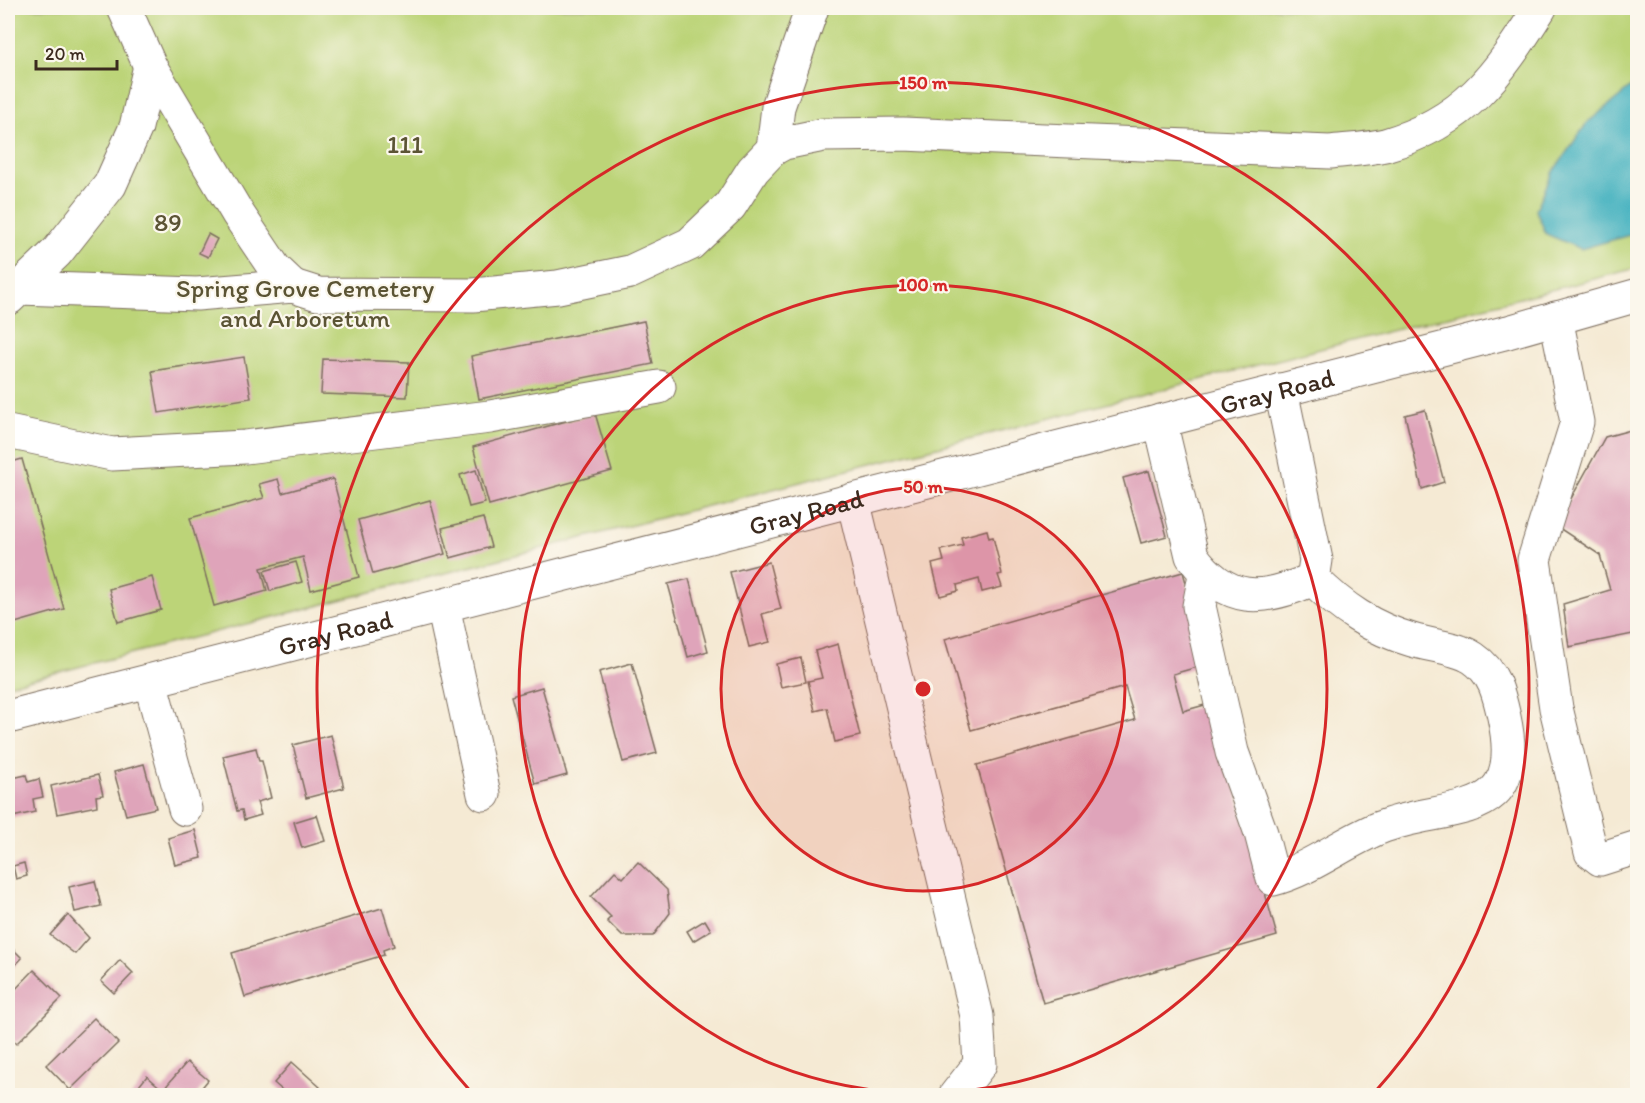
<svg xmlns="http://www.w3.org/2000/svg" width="1645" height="1103" font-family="Itim,sans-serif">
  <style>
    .green { fill: #bcd478; stroke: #7c7f4b; stroke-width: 1.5 }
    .water { fill: #43b1bf; stroke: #3f6e6e; stroke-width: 1.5 }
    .building { fill: #dfa4ba }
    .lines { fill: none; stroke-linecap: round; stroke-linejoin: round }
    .minor-casing { stroke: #7c6d5e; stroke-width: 35 }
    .minor { stroke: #fff; stroke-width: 33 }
    .ring { fill: none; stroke: #d62828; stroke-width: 3 }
    .labels { text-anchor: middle; stroke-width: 4.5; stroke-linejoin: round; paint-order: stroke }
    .park-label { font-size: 26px; fill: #5b5434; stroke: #fbf7ec }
    .street-label { font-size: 26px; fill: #3b2a1e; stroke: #fbf7ec }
    .centre { fill: #d62828; stroke: #fbf7ec; stroke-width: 3 }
    .ring-label { font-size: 18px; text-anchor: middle; font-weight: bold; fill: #d62828; stroke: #fbf7ec; stroke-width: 4.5; stroke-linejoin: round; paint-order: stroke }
  </style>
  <rect width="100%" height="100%" fill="#fbf7ec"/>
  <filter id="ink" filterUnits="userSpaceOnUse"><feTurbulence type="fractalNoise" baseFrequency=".0167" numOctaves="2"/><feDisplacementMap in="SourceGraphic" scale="12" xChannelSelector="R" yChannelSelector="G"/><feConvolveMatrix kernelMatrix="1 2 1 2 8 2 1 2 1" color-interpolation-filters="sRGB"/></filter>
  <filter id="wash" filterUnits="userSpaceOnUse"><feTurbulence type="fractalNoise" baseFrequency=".008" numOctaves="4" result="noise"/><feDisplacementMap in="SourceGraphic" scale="24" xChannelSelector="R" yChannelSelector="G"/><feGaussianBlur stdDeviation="1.35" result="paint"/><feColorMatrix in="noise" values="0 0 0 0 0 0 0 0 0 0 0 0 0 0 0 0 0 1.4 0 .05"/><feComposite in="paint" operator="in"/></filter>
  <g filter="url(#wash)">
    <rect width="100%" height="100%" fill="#f5ead4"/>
    <polygon class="green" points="8,8 1637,8 1637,268 8,685"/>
    <polygon class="water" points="1637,82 1637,233 1581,249 1546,234 1536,210 1552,173 1587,123"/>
    <g id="blocks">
      <g class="building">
        <polygon points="208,234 217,239 208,257 199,253"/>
        <polygon points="644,321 653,364 479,399 471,356"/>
        <polygon points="244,357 251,398 159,413 152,371"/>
        <polygon points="323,359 409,362 407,397 321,394"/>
        <polygon points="1425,410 1444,482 1422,489 1405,415"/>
        <polygon points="595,413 612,471 489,505 473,447"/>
        <polygon points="1638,428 1638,633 1569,647 1563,604 1610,590 1600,555 1556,526 1605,437"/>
        <polygon points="22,459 64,609 8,625 8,463"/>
        <polygon points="476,470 485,503 469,507 460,475"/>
        <polygon points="1149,471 1167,536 1141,543 1123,478"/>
        <polygon points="278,479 282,493 333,479 359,577 311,590 303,557 261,568 267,591 214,606 190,518 264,498 259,484"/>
        <polygon points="430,500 445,554 373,574 358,520"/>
        <polygon points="483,518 491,547 450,558 442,528"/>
        <polygon points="987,530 989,538 993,537 1002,574 998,575 1002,587 982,592 979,579 957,585 958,591 940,596 932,564 944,561 941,550 963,545 961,537"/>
        <polygon points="296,562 302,582 270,591 264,571"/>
        <polygon points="769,562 781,609 762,614 770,642 749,647 730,572"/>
        <polygon points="1183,572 1208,664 1173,674 1183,711 1212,703 1277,936 1043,1003 977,765 1135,720 1125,687 971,730 945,639"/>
        <polygon points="152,577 161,610 118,622 109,589"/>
        <polygon points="689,579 708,651 688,657 668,584"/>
        <polygon points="838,644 860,736 835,742 827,708 815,711 808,681 822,678 815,651"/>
        <polygon points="801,658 806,682 781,687 776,664"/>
        <polygon points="632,663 657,753 623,762 599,672"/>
        <polygon points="542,687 567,775 535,784 511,696"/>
        <polygon points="331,735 344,788 306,798 293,745"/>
        <polygon points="256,748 259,761 262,761 271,798 257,802 261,815 244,820 242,810 237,811 223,756"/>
        <polygon points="144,764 156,808 126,815 114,772"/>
        <polygon points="26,775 28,782 39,779 43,797 33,799 35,812 8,818 8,779"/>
        <polygon points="98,775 103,795 96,796 97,806 57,814 51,786"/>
        <polygon points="317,815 325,841 302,848 294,822"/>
        <polygon points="195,830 202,858 175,865 168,838"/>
        <polygon points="638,862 667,890 670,913 653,936 622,936 607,921 611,917 591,897 615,871 623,878"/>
        <polygon points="24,863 27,876 16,879 13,866"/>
        <polygon points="95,881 101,906 75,912 69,887"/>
        <polygon points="382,908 394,946 383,950 384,955 245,997 232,953"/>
        <polygon points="68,915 89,938 75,954 50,935"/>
        <polygon points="705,920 711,930 693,941 687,931"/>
        <polygon points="8,944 22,958 8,973"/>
        <polygon points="120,960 133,973 114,993 101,981"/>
        <polygon points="34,970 62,998 16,1044 8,1035 8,997"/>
        <polygon points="94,1018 118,1043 70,1090 46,1065"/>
        <polygon points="187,1062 208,1080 195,1096 131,1096 147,1076 163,1090"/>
        <polygon points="292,1062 320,1087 312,1096 289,1096 274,1083"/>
      </g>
    </g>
  </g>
  <g filter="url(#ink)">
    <use href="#blocks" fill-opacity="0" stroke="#7c6d5e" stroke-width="1.5"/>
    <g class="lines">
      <defs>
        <g id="minor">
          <polyline points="124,8 150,66 238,214 275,269 293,286"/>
          <polyline points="773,149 778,107 812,8"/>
          <path d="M8,293L19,288L197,294L293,286L318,294L473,295L558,287L630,272L690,244L730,206L753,170L773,149L784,143L823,135L903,134L1330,152C1348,150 1368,149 1385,145C1466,122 1497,76 1540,8"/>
          <polyline points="9,298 57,252 110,185 136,127 150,66"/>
          <polyline points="1556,318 1577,422 1534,560 1556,708 1591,852 1600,859 1638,847"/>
          <path d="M1160,421L1192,556C1227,604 1262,602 1313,579L1316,560L1281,390"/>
          <polyline points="8,432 112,454 245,447 490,417 659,387"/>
          <polyline points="853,500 977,1016 980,1064 955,1096"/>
          <path d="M1205,575L1199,606L1232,752L1261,833L1273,879C1311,869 1342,843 1379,828C1446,801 1528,826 1504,717C1499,694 1494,672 1473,658C1456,647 1431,646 1412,640C1371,628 1342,608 1313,579"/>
          <polyline points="443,606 484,794"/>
          <polyline points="150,681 185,809"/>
          <path id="s1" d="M8,717L1508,332L1638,295"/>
        </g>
      </defs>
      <use href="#minor" class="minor-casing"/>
      <use href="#minor" class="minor"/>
    </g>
  </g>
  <circle cx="923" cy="689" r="202" fill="#d62828" fill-opacity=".12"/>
  <g class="ring">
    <circle cx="923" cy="689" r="202"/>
    <circle cx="923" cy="689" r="404"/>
    <path d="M473 1094A606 606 0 1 1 1373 1094"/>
  </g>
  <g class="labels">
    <g class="park-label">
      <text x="405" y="153">111</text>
      <text x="168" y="231">89</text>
      <text x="305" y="297">Spring Grove Cemetery<tspan x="305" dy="30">and Arboretum</tspan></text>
    </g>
    <g class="street-label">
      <text dy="9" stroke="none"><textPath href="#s1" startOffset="1310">Gray Road</textPath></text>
      <text dy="9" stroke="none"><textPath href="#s1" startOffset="824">Gray Road</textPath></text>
      <text dy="9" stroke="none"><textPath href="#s1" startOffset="338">Gray Road</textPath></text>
    </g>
  </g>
  <circle cx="923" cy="689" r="9" class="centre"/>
  <g class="ring-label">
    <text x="923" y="89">150 m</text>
    <text x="923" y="291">100 m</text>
    <text x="923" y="493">50 m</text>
  </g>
  <rect width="1645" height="1103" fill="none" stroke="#fbf7ec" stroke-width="30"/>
  <path d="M36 60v9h81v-9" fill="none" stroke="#3b2a1e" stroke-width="3"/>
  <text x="45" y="60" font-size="18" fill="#3b2a1e" stroke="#fbf7ec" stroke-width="4.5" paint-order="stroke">20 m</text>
</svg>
